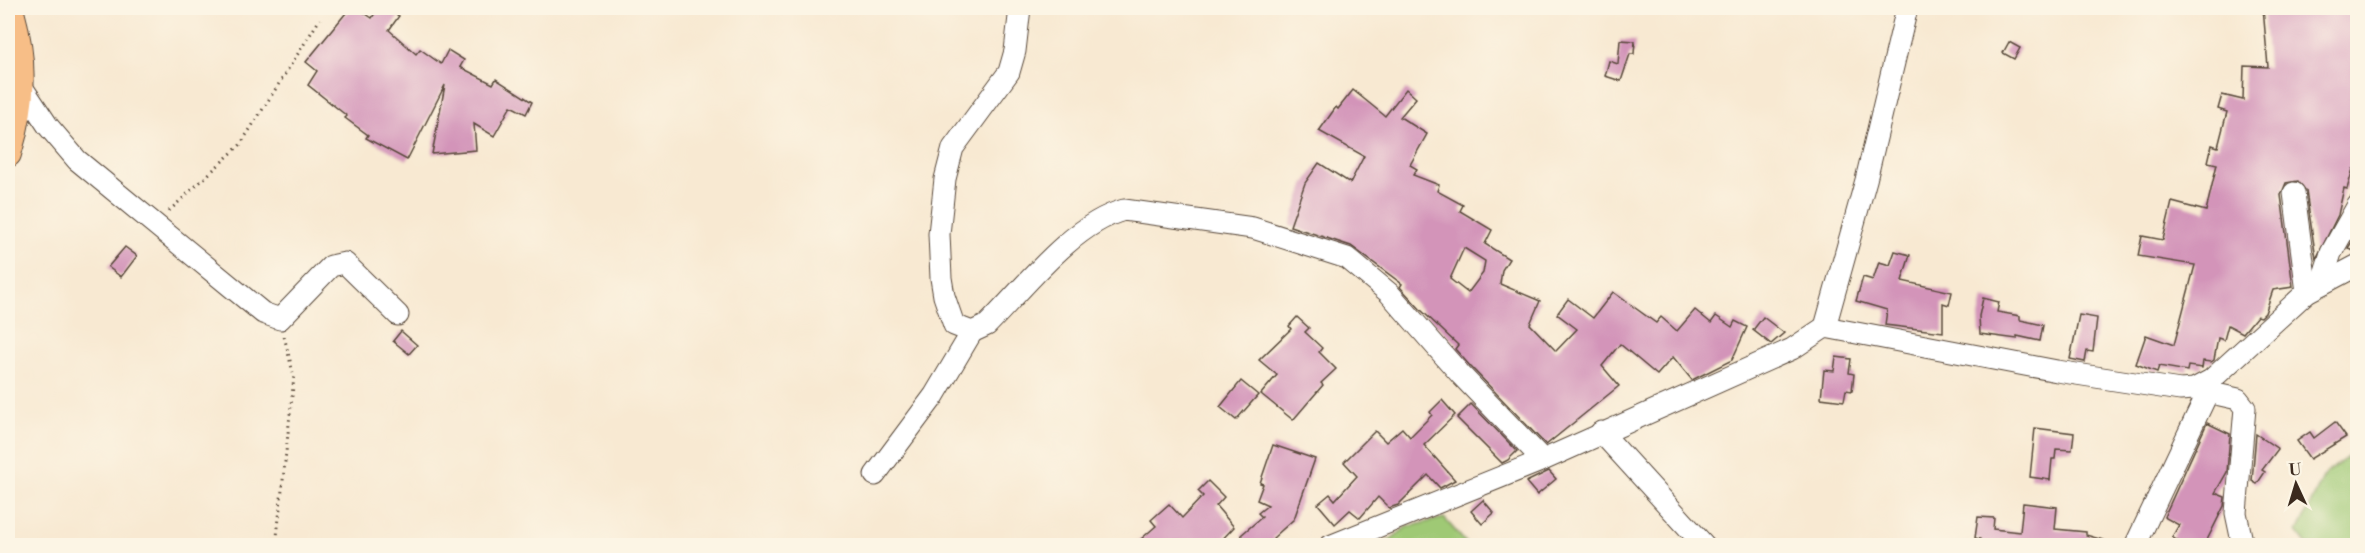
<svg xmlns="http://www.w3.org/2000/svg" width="2365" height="553" font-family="'Libre Bodoni',serif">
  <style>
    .green { fill: #9fc975; stroke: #6d7a4a; stroke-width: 1.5 }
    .building { fill: #d394b9; fill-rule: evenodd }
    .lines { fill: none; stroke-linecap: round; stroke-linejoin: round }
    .minor-casing { stroke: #574739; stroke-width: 23 }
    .major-casing { stroke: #574739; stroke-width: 28 }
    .path { stroke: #574739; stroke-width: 3; stroke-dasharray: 1.5 4.5; stroke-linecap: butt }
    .minor { stroke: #fff; stroke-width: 21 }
    .major { stroke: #f7be87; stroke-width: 26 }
  </style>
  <rect width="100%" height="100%" fill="#fcf5e5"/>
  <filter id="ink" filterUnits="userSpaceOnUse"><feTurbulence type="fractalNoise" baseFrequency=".0167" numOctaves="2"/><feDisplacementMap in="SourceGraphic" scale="12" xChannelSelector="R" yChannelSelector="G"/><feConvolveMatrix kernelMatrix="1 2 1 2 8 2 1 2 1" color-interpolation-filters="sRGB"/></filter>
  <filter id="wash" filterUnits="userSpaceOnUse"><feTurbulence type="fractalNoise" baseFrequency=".008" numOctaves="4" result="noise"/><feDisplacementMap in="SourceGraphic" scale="24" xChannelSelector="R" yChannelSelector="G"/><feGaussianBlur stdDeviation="1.35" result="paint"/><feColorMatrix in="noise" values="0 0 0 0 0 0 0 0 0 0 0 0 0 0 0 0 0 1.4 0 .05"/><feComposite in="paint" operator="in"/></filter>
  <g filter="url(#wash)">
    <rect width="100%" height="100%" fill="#f8e9d2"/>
    <g class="green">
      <polygon points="2357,450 2357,545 2307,545 2297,532 2325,474"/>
      <polygon points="1444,518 1468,545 1383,545 1407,527"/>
    </g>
    <g id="blocks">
      <g class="building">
        <polygon points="350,8 357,8 372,18 378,8 386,8 399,16 389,30 416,54 420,49 441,64 448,50 464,60 460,67 493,84 496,79 532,102 526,114 511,106 494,136 474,124 476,150 432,154 445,85 407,160 366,138 368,135 345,118 347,116 308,85 317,71 306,62"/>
        <polygon points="2263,8 2358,8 2358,170 2353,169 2347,189 2344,188 2338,215 2316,259 2306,191 2298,181 2286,183 2281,195 2293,287 2273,290 2265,313 2261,317 2257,316 2243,333 2228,325 2224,340 2218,338 2214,360 2211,362 2203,361 2202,368 2188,366 2187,371 2159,366 2157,372 2136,364 2146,335 2174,345 2195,265 2138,256 2142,236 2163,240 2172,202 2206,211 2217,164 2208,162 2212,145 2218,147 2227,112 2218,109 2222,95 2243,100 2244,66 2268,67"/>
        <polygon points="1620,40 1635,41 1634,54 1630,54 1621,81 1605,76 1609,61 1618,64"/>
        <polygon points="2009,42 2020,48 2014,59 2003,53"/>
        <path d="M1406,89L1416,98L1400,117L1427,134L1410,165L1417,169L1413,175L1439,185L1437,191L1463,205L1460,211L1492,230L1485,244L1509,259L1502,270L1500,284L1540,301L1530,324L1556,351L1577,329L1557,314L1568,299L1593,318L1613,292L1656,323L1661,317L1677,331L1695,310L1711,323L1716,316L1732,327L1735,321L1747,327L1732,360L1692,380L1673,357L1657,375L1620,344L1602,366L1619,386L1546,445L1471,367L1455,349L1458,345L1421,310L1400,287L1402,284L1351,246L1290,226L1305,183L1319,163L1350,183L1364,156L1319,131L1336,107L1338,109L1353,90L1385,116ZM1464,248L1485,261L1483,273L1468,293L1450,279Z"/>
        <polygon points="2358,232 2358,252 2357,253 2348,248"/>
        <polygon points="125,247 137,256 121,277 108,267"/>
        <polygon points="1895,251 1910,255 1902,281 1952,292 1949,305 1943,303 1943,332 1885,325 1887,310 1856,301 1863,277 1873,280 1879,262 1890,265"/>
        <polygon points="1983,298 1999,302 1997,312 2020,316 2020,320 2043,325 2040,341 2017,336 2017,339 1980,334 1979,316"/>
        <polygon points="2079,315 2097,318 2093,352 2087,351 2085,362 2070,359"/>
        <polygon points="1297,317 1309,328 1305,332 1322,348 1319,352 1336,369 1321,383 1323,385 1293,420 1261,394 1277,375 1259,360 1291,329 1289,326"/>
        <polygon points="1763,317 1784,333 1771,344 1753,330"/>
        <polygon points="401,331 417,345 409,354 393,341"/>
        <polygon points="1836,357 1851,359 1849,373 1854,374 1852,391 1846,390 1844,401 1821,398 1824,370 1834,371"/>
        <polygon points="1241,381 1258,395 1236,420 1220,407"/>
        <polygon points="1442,400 1455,415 1424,445 1455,480 1440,488 1428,475 1398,505 1389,508 1378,497 1360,518 1350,510 1335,524 1318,504 1330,494 1335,500 1357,476 1344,462 1375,431 1386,442 1402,428 1410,437 1432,415 1430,412"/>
        <polygon points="1471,404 1517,451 1508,460 1502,463 1457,418"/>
        <polygon points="2335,422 2346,437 2310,459 2297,441 2310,432 2314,438"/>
        <polygon points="2207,423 2230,434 2227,472 2215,493 2225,497 2224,506 2204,546 2185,546 2172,537 2179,525 2164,517"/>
        <polygon points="2035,428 2074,433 2072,450 2056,449 2055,459 2052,459 2050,480 2030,477"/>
        <polygon points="2256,434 2278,449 2262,470 2265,472 2257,484 2252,481"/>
        <polygon points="1273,445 1315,459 1294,519 1273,538 1280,546 1251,546 1241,535 1262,517 1258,513 1268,505 1257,500 1263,484 1260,483"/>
        <polygon points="1549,471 1556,479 1537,495 1526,482"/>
        <polygon points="1208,481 1224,497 1216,506 1234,527 1216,546 1133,546 1156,526 1151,520 1169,504 1182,518 1203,496 1198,491"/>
        <polygon points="1483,500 1494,513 1482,524 1471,511"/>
        <polygon points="2023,503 2057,507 2055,529 2086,532 2086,535 2110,542 2110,546 1980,546 1980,539 1975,538 1978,517 1994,518 1993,529 2020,532"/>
      </g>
    </g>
  </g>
  <g filter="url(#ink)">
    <use href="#blocks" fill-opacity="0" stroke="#574739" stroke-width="1.5"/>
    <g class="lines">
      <defs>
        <g id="minor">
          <path d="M1020,8L1015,51L1009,72L953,148L945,179L939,234L941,278L944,296L954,325L972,332L987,325C1025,287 1072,224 1124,210L1253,228L1347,258L1389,293L1461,375L1543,460"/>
          <polyline points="22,87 48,126 77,160 263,313 280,319 331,266 345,263 398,315"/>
          <polyline points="2294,193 2307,292"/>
          <polyline points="2321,284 2331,253 2358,205"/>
          <polyline points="1825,327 1866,180 1907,8"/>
          <polyline points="2194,389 2238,399 2245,408 2236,513 2243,546"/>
          <polyline points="1601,432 1705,546"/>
          <polyline points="875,475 934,396 972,332"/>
          <polyline points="1330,546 1543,460 1792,349 1825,327 2057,371 2180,390 2194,389 2211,380 2307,292 2358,265"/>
          <polyline points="2135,546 2208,392"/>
        </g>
        <path id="major" d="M8,154C24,101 25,61 10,8"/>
      </defs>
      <use href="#minor" class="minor-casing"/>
      <use href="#major" class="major-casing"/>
      <g class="path">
        <polyline points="169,211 240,145 320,19"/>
        <polyline points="276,546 294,377 284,336"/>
      </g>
      <use href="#minor" class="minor"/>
      <use href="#major" class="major"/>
    </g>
  </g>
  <rect width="2365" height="553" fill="none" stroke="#fcf5e5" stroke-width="30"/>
  <g transform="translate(2296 484) rotate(356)" stroke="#fcf5e5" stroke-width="4.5" paint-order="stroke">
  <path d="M0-4.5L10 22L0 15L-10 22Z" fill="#3b2a1e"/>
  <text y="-9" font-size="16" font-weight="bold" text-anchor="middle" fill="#3b2a1e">U</text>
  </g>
</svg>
